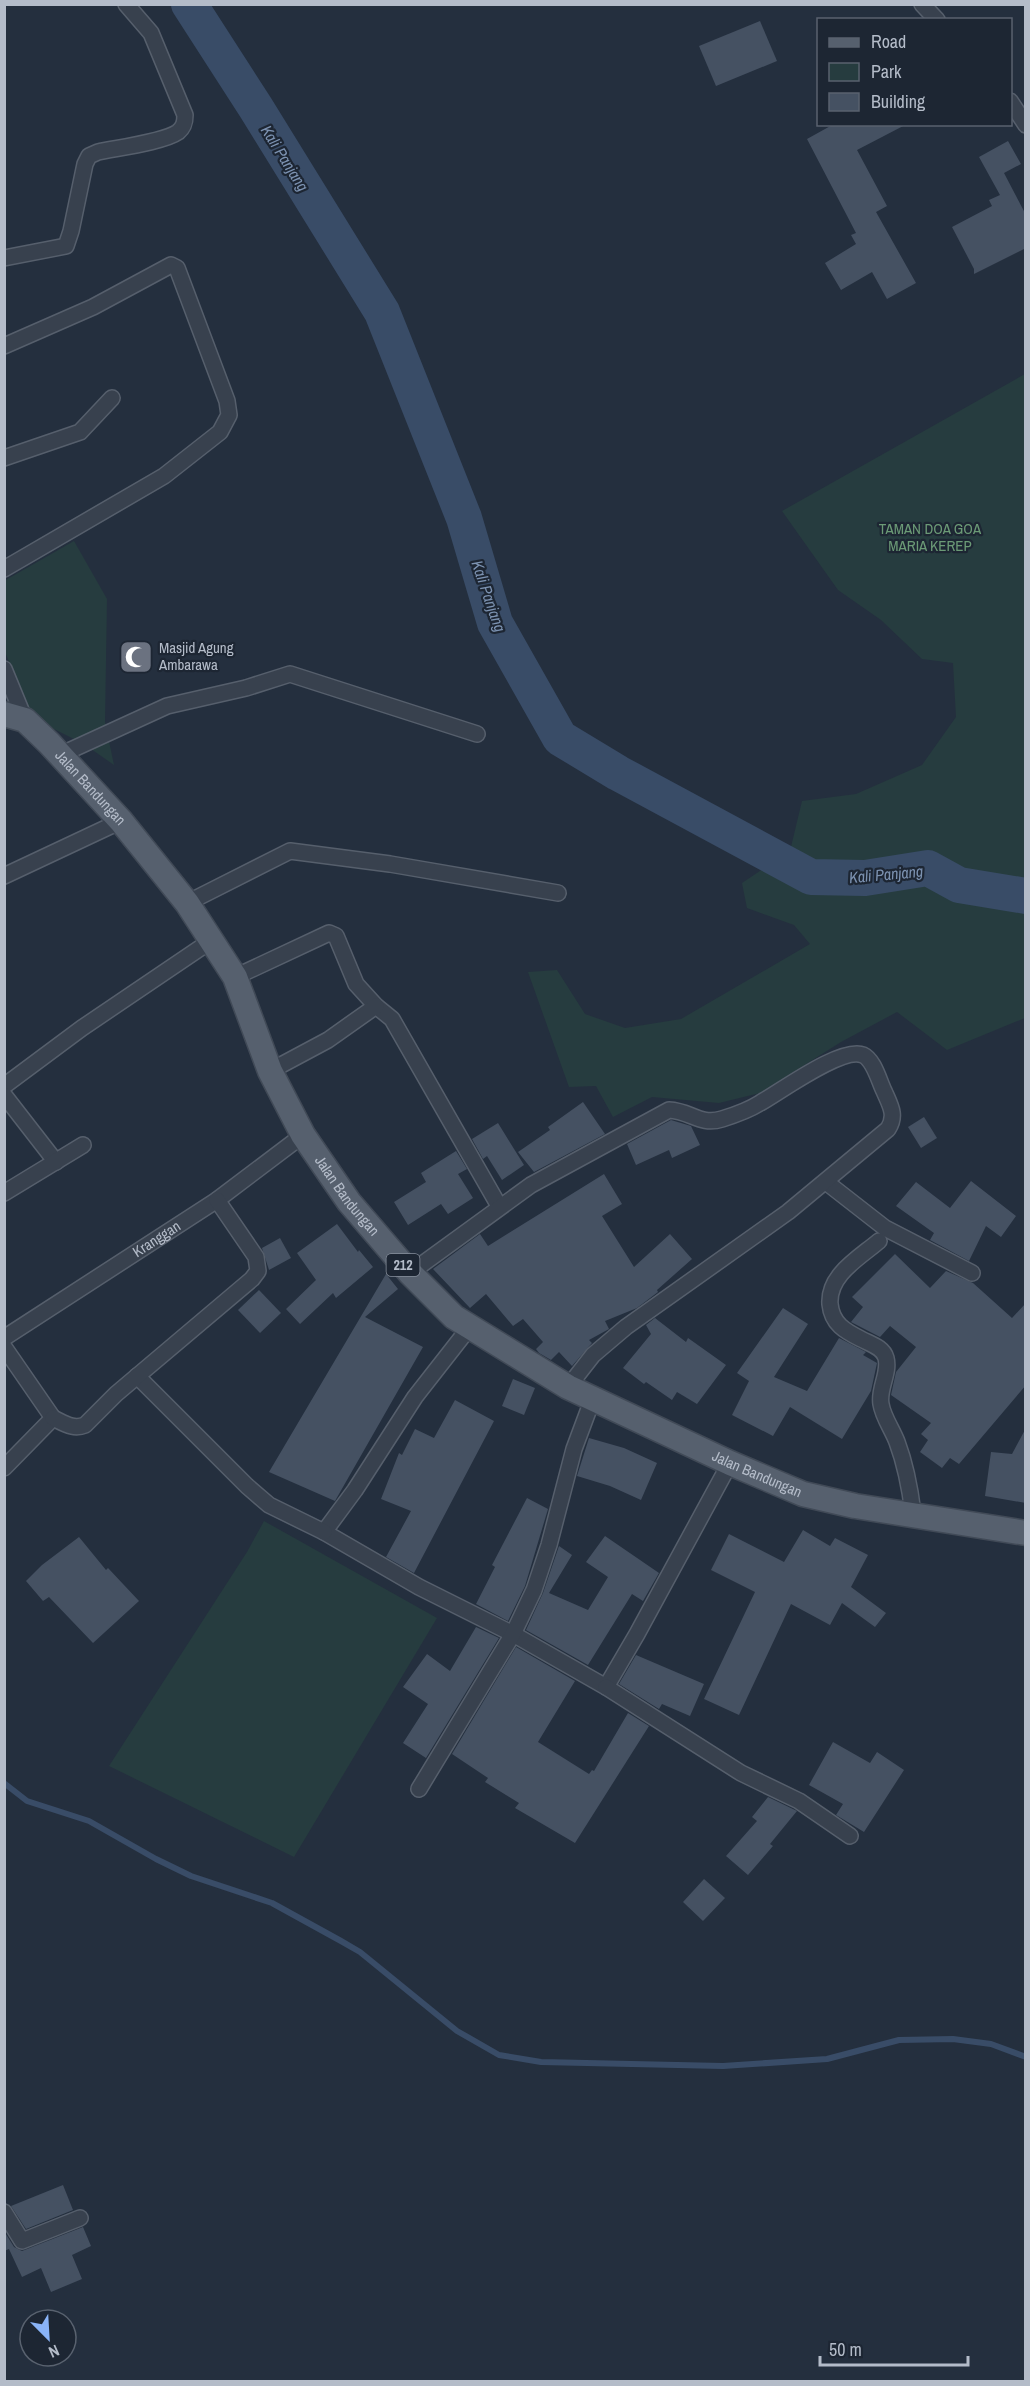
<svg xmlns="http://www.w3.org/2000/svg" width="1030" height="2386" font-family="'Archivo Narrow',sans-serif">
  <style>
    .green { fill: #263c3f }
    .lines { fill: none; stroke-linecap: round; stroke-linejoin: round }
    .stream { stroke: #394c67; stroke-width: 6 }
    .river { stroke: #394c67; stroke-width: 36 }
    .building { fill: #455162 }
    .street-casing { stroke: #565f6c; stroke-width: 18 }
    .primary-casing { stroke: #414a57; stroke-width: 27 }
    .street { stroke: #38414e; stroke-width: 15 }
    .primary { stroke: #56606e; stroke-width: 24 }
    .labels { text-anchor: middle; stroke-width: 4.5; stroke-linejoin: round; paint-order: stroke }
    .shield { fill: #1d2633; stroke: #878f9c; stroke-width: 1.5 }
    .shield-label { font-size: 14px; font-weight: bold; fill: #b4bcc9 }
    .park-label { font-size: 15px; fill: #6b9a76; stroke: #1d2633 }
    .poi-label { font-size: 15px; fill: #b4bcc9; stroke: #1d2633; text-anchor: start }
    .street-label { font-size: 15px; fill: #b4bcc9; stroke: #1d2633 }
    .water-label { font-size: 16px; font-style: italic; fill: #7c92b1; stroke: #1d2633 }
  </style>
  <rect width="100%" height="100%" fill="#242f3e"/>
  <g class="green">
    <polygon points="1025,374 1025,1018 947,1050 897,1012 841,1042 760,1093 719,1103 652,1097 613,1117 596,1086 569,1087 528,972 557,970 585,1014 625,1028 681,1019 810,944 794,925 747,908 742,883 790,851 802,801 856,794 922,765 956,717 953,663 922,659 881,620 838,590 782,511"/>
    <polygon points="74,541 107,599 105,722 114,765 84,744 32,718 5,652 4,581"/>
    <polygon points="264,1521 437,1618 294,1857 109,1766 247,1552"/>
  </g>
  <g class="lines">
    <polyline class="stream" points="4,1783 27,1801 89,1821 156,1859 191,1876 272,1903 341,1941 360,1952 457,2031 499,2055 541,2062 723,2066 827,2059 899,2040 953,2039 991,2044 1026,2057"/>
    <polyline class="river" points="189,4 256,108 382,312 464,518 495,623 560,738 618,773 811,877 865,878 928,868 959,885 1026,896"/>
  </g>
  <g class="building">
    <polygon points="760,21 777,61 716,86 699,46"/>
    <polygon points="834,124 907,124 857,150 887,206 876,212 916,283 887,299 872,272 841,290 825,263 856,244 851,235 856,233 807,139"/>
    <polygon points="1008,141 1021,164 1004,173 1026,215 1026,248 974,274 974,269 952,227 992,206 989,200 1000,195 979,157"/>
    <polygon points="583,1102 605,1134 534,1172 518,1152 550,1130 548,1127"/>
    <polygon points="924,1117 937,1138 921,1148 908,1127"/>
    <polygon points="671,1120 691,1126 700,1145 672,1158 669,1150 636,1165 627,1144"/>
    <polygon points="498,1123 524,1165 502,1180 487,1156 483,1159 472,1139"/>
    <polygon points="456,1151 467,1169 458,1174 473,1198 448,1214 441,1204 408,1225 394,1202 426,1182 421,1173"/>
    <polygon points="604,1174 622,1204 602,1216 634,1267 670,1234 692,1259 657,1290 658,1292 637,1308 605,1321 609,1329 589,1340 592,1343 572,1366 559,1352 551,1360 539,1353 536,1349 543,1342 523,1319 513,1326 486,1294 470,1308 433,1269 480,1234 488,1246"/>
    <polygon points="971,1181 1016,1216 1001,1237 986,1226 969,1261 930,1240 934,1233 896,1206 916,1182 950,1208"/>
    <polygon points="337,1224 358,1252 359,1250 373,1267 336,1298 333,1293 300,1324 286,1309 316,1280 297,1253"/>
    <polygon points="280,1238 291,1258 269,1270 262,1248"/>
    <polygon points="895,1254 930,1288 946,1271 973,1283 1012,1318 1026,1303 1026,1385 959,1464 950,1458 942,1468 920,1452 928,1440 921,1434 931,1423 891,1395 896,1372 916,1347 890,1326 880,1337 851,1322 863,1307 852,1297"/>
    <polygon points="386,1274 398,1289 365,1317 423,1347 335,1501 269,1472"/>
    <polygon points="259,1290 281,1313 260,1333 238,1310"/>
    <polygon points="783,1308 808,1324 774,1377 807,1391 839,1338 866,1352 863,1355 877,1363 871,1391 842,1439 790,1407 773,1436 732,1415 749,1381 737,1373"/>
    <polygon points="655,1318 686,1342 688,1338 726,1365 697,1404 677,1392 672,1400 646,1382 644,1384 623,1368 651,1334 646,1325"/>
    <polygon points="513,1379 535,1388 524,1415 502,1406"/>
    <polygon points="455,1400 494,1421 414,1573 386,1557 411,1511 381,1499 399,1453 402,1455 415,1429 434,1438"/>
    <polygon points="1026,1428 1026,1503 985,1496 991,1452 1012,1454"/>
    <polygon points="589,1438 624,1448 657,1463 641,1500 610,1486 577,1476"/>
    <polygon points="527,1498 548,1509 525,1586 508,1621 476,1604 495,1567 492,1565"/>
    <polygon points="803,1530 830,1546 835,1538 868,1555 851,1587 886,1613 875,1627 842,1603 830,1625 791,1604 739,1715 704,1699 755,1592 711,1570 729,1534 784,1562"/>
    <polygon points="605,1536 659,1573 643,1601 632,1594 588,1665 526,1630 543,1593 559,1546 572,1555 549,1593 588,1610 608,1577 586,1562"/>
    <polygon points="79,1537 106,1570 108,1568 139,1601 93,1643 49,1597 43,1601 26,1581 42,1565"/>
    <polygon points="476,1627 499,1638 426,1758 403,1743 428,1704 403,1687 427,1654 450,1671"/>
    <polygon points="516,1647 575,1681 538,1742 589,1774 592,1770 594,1771 628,1713 649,1726 575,1843 515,1808 519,1803 485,1782 488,1778 452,1754"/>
    <polygon points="636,1655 704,1684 690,1716 662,1704 659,1709 619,1684"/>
    <polygon points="833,1742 870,1763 877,1752 904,1770 864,1832 836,1815 843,1804 809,1785"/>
    <polygon points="768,1797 797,1811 770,1844 773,1846 748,1875 726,1856 757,1821 752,1817"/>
    <polygon points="704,1879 725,1898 703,1921 683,1902"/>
    <polygon points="63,2185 73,2210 26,2229 11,2206"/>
    <polygon points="83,2227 91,2246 72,2255 82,2279 51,2292 41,2268 22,2277 9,2249 4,2251 4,2231 14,2247 22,2251"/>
  </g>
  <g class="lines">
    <defs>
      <g id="street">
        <polyline points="922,4 937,20"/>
        <polyline points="1010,101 1026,125"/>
        <path d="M4,258L66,246L71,231L85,164L89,156L98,152C116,148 164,142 178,132C184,127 185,122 185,115L151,33L126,4"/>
        <polyline points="4,346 93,307 171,265 177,268 227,401 229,415 220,432 164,476 4,569"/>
        <polyline points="4,458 80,432 112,398"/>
        <polyline points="4,669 25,720"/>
        <polyline points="60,755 167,706 246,688 290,674 477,734"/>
        <polyline points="4,876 121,821"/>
        <polyline points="187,903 290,851 390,864 558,893"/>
        <polyline points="235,977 329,933 336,936 356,984 376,1006 392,1019 499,1206"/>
        <polyline points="270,1071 328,1040 376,1006"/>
        <polyline points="4,1086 82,1028 212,940"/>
        <polyline points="4,1095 56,1162"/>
        <polyline points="826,1182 885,1228 972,1273"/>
        <polyline points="4,1193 83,1145"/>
        <path d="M879,1241C859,1258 828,1275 830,1304C832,1324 845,1331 861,1339C870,1344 883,1347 886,1358C890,1373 878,1389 881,1404C883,1417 892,1429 897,1442C906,1466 910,1488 913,1513"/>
        <path d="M410,1273L531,1185L669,1110C691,1111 700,1126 722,1119C735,1115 749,1110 760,1103C780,1092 842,1046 863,1055C874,1060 879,1081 884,1091C890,1105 897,1115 888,1129L788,1212L626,1327L593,1355L568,1387"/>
        <polyline points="469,1328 415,1397 355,1490 324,1532 419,1587 513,1634 606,1687 637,1634 730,1463"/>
        <path id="s1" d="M4,1338L217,1200L303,1135"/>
        <polyline points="4,1347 53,1418 4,1468"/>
        <polyline points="137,1376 247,1486 269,1505 324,1532"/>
        <path d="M53,1418C64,1423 73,1430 85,1425L116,1394L252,1279L258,1271L256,1257L217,1200"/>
        <polyline points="606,1687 741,1773 799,1801 850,1836"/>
        <polyline points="419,1789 513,1634 534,1590 549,1545 574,1449 593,1398"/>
        <polyline points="4,2212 22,2241 80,2218"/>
      </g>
      <g id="primary">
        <path id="s2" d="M4,714L25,720L49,743L121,821L187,903L235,977L270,1071L303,1135L349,1202L410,1273L454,1317L568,1387L730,1463L803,1494L855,1506L1026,1533"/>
      </g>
    </defs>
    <use href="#street" class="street-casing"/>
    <use href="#primary" class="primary-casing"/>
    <use href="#street" class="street"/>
    <use href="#primary" class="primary"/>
  </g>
  <defs>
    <symbol id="mosque-square" viewBox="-11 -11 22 22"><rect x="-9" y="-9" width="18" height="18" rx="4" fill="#6b7280" stroke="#1d2633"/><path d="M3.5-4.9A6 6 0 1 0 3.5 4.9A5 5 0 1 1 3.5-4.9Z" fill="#fff"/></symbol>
  </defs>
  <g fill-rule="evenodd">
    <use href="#mosque-square" x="117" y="638" width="38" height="38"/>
  </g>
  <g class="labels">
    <rect class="shield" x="386.5" y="1254" width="33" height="22" rx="4.5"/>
    <g class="shield-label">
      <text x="403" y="1270">212</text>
    </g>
    <g class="park-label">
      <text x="930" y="534">TAMAN DOA GOA<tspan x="930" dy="17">MARIA KEREP</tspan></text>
    </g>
    <g class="poi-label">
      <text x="159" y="653">Masjid Agung<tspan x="159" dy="17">Ambarawa</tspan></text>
    </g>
    <g class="street-label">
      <text dy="5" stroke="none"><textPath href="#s2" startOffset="116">Jalan Bandungan</textPath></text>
      <text dy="5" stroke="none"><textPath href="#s2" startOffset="602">Jalan Bandungan</textPath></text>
      <text dy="5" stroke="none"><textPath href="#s1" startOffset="182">Kranggan</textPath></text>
      <text dy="5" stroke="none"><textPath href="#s2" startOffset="1106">Jalan Bandungan</textPath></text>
    </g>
    <g class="water-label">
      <text transform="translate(285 158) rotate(58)" y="6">Kali Panjang</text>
      <text transform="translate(489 596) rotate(71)" y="6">Kali Panjang</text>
      <text transform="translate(886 874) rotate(-5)" y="6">Kali Panjang</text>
    </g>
  </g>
  <rect width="1030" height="2386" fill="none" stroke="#b4bcc9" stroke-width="12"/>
  <rect x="817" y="18" width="195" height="108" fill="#1d2633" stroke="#59626f" stroke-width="1.5"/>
  <rect x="829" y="38" width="30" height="9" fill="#56606e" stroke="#59626f" stroke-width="1.5"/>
  <text x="871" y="48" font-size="18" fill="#b4bcc9">Road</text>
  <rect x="829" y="63" width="30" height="18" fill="#263c3f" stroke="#59626f" stroke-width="1.5"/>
  <text x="871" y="78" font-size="18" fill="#b4bcc9">Park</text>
  <rect x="829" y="93" width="30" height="18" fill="#455162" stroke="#59626f" stroke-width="1.5"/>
  <text x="871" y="108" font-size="18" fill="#b4bcc9">Building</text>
  <g transform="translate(48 2338) rotate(156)"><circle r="28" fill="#1d2633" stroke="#59626f" stroke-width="1.5"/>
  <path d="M0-4.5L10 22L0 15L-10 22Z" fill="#8ab4f8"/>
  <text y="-9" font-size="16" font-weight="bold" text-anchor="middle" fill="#b4bcc9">N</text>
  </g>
  <path d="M820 2356v9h148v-9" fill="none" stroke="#b4bcc9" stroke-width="3"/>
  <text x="829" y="2356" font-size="18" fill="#b4bcc9" stroke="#1d2633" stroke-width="4.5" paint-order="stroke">50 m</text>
</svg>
